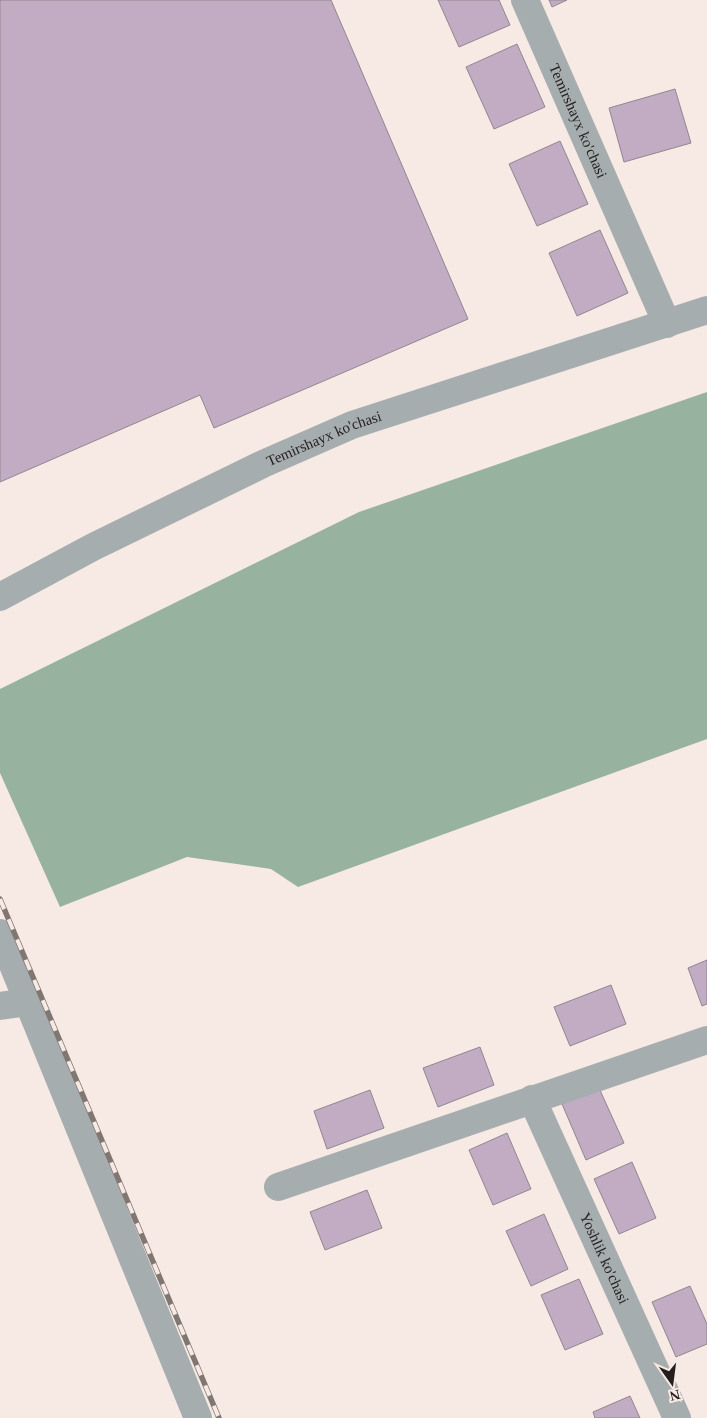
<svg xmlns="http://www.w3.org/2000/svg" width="707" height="1418" font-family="Georgia,serif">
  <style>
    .forest { fill: #97b3a0 }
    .building { fill: #c1acc3; stroke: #8f8790 }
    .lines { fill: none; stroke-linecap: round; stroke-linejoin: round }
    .minor { stroke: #a6adaf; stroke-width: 28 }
    .rail-casing { stroke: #807773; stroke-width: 5.5 }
    .rail { stroke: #f7e9e4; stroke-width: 4; stroke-dasharray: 11; stroke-linecap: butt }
    .labels { text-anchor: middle; stroke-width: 4; stroke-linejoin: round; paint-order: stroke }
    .street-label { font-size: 15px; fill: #241f1d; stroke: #f7e9e4 }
  </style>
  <rect width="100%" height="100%" fill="#f7e9e4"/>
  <polygon class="forest" points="707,392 707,739 298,887 271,869 187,857 60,907 0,773 0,689 359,512"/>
  <g class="building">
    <polygon points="0,0 331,0 468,319 214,428 200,395 0,482"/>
    <polygon points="438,0 499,0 510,25 459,47"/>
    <polygon points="549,0 567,0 552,7"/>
    <polygon points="517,44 545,107 494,129 466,67"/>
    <polygon points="675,89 691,143 624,162 609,108"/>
    <polygon points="560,141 588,204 537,226 509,164"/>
    <polygon points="600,230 628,293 577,316 549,253"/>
    <polygon points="707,960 707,1004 702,1006 688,968"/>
    <polygon points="611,985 626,1024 570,1046 554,1007"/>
    <polygon points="480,1047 494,1085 438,1107 423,1068"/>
    <polygon points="599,1088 624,1143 586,1160 562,1104"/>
    <polygon points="370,1090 384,1128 327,1149 314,1111"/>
    <polygon points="507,1133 531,1189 493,1205 469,1150"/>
    <polygon points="632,1162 656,1218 619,1234 594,1179"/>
    <polygon points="367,1190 382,1228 325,1250 310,1212"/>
    <polygon points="544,1214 568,1269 531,1286 506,1231"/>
    <polygon points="579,1279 603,1334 565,1350 541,1295"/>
    <polygon points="690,1286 707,1324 707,1344 676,1357 652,1302"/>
    <polygon points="630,1396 640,1418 595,1418 593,1412"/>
  </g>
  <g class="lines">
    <g class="minor">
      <path id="s1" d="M525,0L667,324"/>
      <path id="s2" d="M0,597L93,547L265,463L352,425L707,310"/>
      <polyline points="0,933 198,1418"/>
      <polyline points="0,1006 28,1002"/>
      <path id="s3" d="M532,1099L677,1418"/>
      <polyline points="278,1187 707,1040"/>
    </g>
    <defs>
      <polyline id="rail" points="0,899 219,1418"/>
    </defs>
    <use href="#rail" class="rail-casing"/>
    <use href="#rail" class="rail"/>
  </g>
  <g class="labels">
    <g class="street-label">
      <text dy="5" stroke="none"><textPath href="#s1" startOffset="132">Temirshayx ko'chasi</textPath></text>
      <text dy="5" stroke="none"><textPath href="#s2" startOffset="361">Temirshayx ko'chasi</textPath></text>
      <text dy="5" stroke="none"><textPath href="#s3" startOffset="175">Yoshlik ko'chasi</textPath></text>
    </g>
  </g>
  <g transform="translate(672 1383) rotate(166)" stroke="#f7e9e4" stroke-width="4" paint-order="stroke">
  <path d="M0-4L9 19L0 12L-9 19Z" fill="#241f1d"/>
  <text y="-8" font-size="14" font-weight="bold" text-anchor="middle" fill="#241f1d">N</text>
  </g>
</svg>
